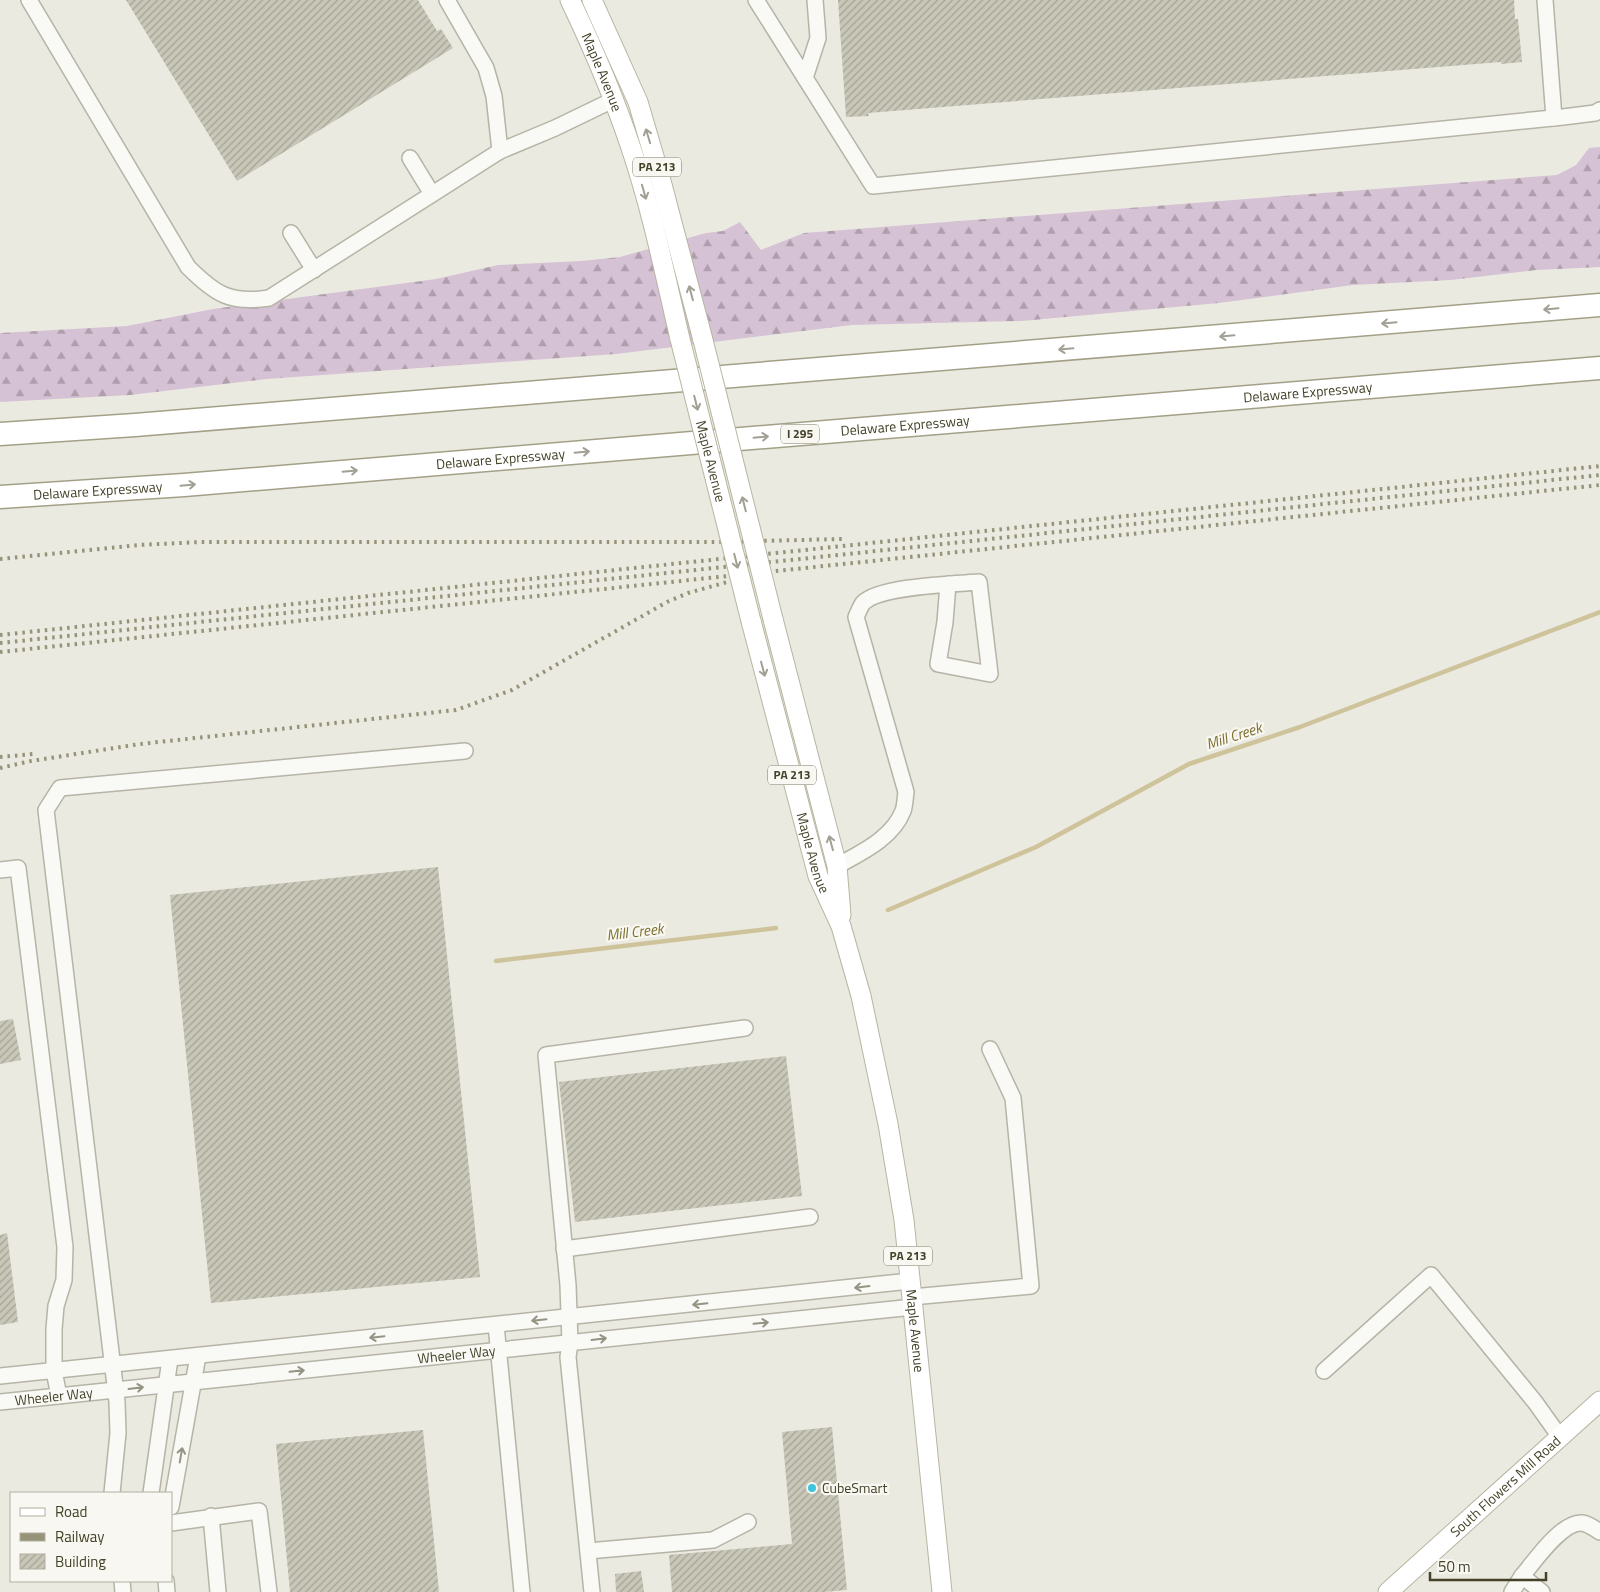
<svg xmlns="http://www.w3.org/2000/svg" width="1600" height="1592" font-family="'Titillium Web',sans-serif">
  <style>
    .forest { fill: url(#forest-firs) }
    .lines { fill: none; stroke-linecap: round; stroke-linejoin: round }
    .stream { stroke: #cec39a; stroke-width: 4.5 }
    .building { fill: url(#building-hatch) }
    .minor-casing { stroke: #b6b4a6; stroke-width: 18 }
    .major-casing { stroke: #b8b5a0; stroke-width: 21 }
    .highway-casing { stroke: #a3a087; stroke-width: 25 }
    .minor { stroke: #f9f9f5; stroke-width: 15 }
    .major { stroke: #fff; stroke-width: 19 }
    .highway { stroke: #fff; stroke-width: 22 }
    .rail { stroke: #969379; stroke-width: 4; stroke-dasharray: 2.5 5; stroke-linecap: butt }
    .major-bridge-casing { stroke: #b8b5a0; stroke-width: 21; stroke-linecap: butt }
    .major-bridge { stroke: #fff; stroke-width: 19 }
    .oneway { stroke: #a2a094 }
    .oneway2 { stroke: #959484 }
    .poi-dot { fill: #3dc4da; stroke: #f8f7f1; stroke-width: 2 }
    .labels { text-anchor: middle; stroke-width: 4.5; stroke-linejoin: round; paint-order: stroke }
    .shield { fill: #f8f7f1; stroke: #7a7864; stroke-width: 1 }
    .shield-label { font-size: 12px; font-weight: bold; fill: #444228 }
    .street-label { font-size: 14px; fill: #444228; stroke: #f8f7f1 }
    .poi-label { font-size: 14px; fill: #444228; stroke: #f8f7f1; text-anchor: start }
    .water-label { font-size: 15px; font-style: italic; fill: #7c702e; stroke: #f8f7f1 }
  </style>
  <defs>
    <pattern id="forest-firs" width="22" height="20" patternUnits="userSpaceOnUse" patternTransform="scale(1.25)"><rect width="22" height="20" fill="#d6c2d5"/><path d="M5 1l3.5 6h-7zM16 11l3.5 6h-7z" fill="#af9fad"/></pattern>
    <pattern id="building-hatch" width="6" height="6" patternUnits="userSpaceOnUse" patternTransform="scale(1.25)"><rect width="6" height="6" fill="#c9c7b8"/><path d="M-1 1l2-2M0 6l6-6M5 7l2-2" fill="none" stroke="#a5a396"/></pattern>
  </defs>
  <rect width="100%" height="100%" fill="#ebeae1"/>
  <polygon class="forest" points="1600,147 1600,267 1536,270 1451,280 1353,285 1219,303 1022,321 852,325 616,354 267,379 130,395 0,402 0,333 127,326 213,309 436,279 498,265 581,261 620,257 706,233 723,231 740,222 761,250 804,233 1557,175 1576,165 1589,148"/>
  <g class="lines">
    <g class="stream">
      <polyline points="888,910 1036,847 1189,764 1300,727 1600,612"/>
      <polyline points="496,961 776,928"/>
    </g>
  </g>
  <g class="building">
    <polygon points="126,0 418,0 437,31 441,29 453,48 237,181"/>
    <polygon points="838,0 1514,0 1515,19 1518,19 1522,62 1501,64 1501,62 868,113 869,116 846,117"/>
    <polygon points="438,867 480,1277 211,1303 170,895"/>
    <polygon points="13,1019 21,1060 0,1064 0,1021"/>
    <polygon points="786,1056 802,1196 575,1222 559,1082"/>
    <polygon points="7,1233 18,1322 0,1325 0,1235"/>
    <polygon points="832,1427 847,1590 824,1592 672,1592 669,1555 792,1544 782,1432"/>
    <polygon points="423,1430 439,1592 290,1592 276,1444"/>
    <polygon points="641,1571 644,1592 616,1592 615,1574"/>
  </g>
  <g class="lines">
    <defs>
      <g id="minor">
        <path d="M29,0L188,267C215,294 230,304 269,298L500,151L494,96L486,68L447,0"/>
        <polyline points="756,0 873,186 1563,117 1595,113 1600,110"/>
        <polyline points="1545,0 1554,118"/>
        <polyline points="805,78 818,38 815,0"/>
        <polyline points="500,151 555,128 613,100"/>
        <polyline points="410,158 432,194"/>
        <polyline points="291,233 314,270"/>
        <path d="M837,866C860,853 892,839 903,811C905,806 905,798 906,792L856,617C858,613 860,607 863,603C879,586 954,584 979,582L990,674L938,664L945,622L948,584"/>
        <polyline points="0,870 18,868 65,1247 64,1280 56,1306 54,1329 54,1371 59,1396"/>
        <polyline points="564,1249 810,1217"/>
        <polyline points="912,1297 1031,1286 1013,1098 990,1049"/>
        <polyline points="496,1325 522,1592"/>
        <polyline points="1324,1371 1431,1275 1535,1402 1560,1437"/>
        <polyline points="0,1376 910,1281"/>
        <path id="s1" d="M0,1402L913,1307"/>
        <polyline points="112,1493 118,1433 117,1402 46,810 60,788 465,751"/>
        <polyline points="151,1493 170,1359"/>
        <polyline points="171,1507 198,1356"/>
        <polyline points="211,1516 218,1592"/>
        <polyline points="171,1523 259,1511 269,1592"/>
        <polyline points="588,1551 713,1540 748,1522"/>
        <polyline points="122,1581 123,1592"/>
        <polyline points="166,1581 167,1592"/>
        <polyline points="592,1592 568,1357 570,1343 568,1285 546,1055 745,1028"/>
        <polyline points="1512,1592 1522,1576"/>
        <path d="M1542,1592L1522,1576C1534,1562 1562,1521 1582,1523C1589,1524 1595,1529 1600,1532"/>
      </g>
      <g id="major">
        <path id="s2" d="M570,0C593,48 614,97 631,148C652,210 665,275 680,339"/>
        <polyline points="592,0 638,102 660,177 703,340"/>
        <polyline points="773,619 837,866 841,915"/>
        <path id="s3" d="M751,621L818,876L841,926L861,996L888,1124L904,1220L942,1592"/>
        <path id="s4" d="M1388,1592L1600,1401"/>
      </g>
      <g id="highway">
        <polyline points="0,434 135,425 1600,305"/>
        <path id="s5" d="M0,497L184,485L1600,368"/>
      </g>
    </defs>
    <use href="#minor" class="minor-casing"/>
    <use href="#major" class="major-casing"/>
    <use href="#highway" class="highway-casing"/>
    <use href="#minor" class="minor"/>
    <use href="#major" class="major"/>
    <use href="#highway" class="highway"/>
    <g class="rail">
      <polyline points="0,559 139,545 200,542 716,542 842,539"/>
      <polyline points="0,635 1600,466"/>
      <polyline points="0,643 1600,475"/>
      <polyline points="0,652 1600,485"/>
      <polyline points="0,757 33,754"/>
      <polyline points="0,768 31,761 140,744 456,710 512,690 667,602 688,593 731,581"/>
    </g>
    <defs>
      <g id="major-bridge">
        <path id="s6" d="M680,339L751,621"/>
        <polyline points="703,340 773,619"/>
      </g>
    </defs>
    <use href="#major-bridge" class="major-bridge-casing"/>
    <use href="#major-bridge" class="major-bridge"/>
  </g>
  <defs><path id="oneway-shaft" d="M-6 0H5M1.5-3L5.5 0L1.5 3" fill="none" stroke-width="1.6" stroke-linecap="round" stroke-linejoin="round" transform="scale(1.25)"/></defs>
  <g class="oneway">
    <use href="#oneway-shaft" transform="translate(648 136) rotate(-107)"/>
    <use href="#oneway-shaft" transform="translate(644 192) rotate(74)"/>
    <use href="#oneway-shaft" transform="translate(691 293) rotate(-105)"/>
    <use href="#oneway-shaft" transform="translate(1551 309) rotate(175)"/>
    <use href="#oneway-shaft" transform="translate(1389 323) rotate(175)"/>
    <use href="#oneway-shaft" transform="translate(1227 336) rotate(175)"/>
    <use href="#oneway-shaft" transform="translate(1066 349) rotate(175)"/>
    <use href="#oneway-shaft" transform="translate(696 403) rotate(76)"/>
    <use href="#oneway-shaft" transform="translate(761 437) rotate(-5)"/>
    <use href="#oneway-shaft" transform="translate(582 452) rotate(-5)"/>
    <use href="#oneway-shaft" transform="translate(350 471) rotate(-5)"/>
    <use href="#oneway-shaft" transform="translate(188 485) rotate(-5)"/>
    <use href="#oneway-shaft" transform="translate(744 504) rotate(-104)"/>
    <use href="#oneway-shaft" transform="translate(736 561) rotate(76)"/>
    <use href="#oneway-shaft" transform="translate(763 669) rotate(75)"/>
    <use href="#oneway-shaft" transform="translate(831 843) rotate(-105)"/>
  </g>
  <g class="oneway2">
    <use href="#oneway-shaft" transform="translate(862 1287) rotate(173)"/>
    <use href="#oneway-shaft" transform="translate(700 1304) rotate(174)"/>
    <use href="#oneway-shaft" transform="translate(539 1320) rotate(174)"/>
    <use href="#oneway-shaft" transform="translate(761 1323) rotate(-6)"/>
    <use href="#oneway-shaft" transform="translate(377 1337) rotate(174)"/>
    <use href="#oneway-shaft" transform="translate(599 1339) rotate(-7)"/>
    <use href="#oneway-shaft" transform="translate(297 1371) rotate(-6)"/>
    <use href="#oneway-shaft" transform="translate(136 1388) rotate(-7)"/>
    <use href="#oneway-shaft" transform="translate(181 1455) rotate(-80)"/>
  </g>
  <circle class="poi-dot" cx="812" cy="1488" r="5"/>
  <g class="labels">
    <g class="shield">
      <rect x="633" y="157.5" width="48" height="19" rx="4"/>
      <rect x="781" y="424.5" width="38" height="19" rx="4"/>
      <rect x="768" y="765.5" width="48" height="19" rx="4"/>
      <rect x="884" y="1246.5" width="48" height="19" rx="4"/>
    </g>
    <g class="shield-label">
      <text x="657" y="171">PA 213</text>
      <text x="800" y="438">I 295</text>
      <text x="792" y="779">PA 213</text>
      <text x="908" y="1260">PA 213</text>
    </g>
    <g class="street-label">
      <text dy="5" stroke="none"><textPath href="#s2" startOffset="79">Maple Avenue</textPath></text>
      <text dy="5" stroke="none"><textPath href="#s5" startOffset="1312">Delaware Expressway</textPath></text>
      <text dy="5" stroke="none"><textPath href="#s5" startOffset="908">Delaware Expressway</textPath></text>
      <text dy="5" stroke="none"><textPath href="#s5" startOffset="502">Delaware Expressway</textPath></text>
      <text dy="5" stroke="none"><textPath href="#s6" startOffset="126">Maple Avenue</textPath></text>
      <text dy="5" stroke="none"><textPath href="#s5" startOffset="98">Delaware Expressway</textPath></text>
      <text dy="5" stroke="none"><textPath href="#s3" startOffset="240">Maple Avenue</textPath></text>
      <text dy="5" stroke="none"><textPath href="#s3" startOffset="731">Maple Avenue</textPath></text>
      <text dy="5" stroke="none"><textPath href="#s1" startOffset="459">Wheeler Way</textPath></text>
      <text dy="5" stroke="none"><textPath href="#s1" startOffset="54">Wheeler Way</textPath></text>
      <text dy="5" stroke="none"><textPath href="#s4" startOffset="158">South Flowers Mill Road</textPath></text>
    </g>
    <g class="poi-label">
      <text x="822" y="1493">CubeSmart</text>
    </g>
    <g class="water-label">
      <text transform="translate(1234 736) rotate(-18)" y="5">Mill Creek</text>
      <text transform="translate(635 932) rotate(-7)" y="5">Mill Creek</text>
    </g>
  </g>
  <rect x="10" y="1492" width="162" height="90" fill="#f8f7f1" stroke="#b0afa1"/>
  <rect x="20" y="1508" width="25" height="8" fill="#ffffff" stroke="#b0afa1"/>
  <text x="55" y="1517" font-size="15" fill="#444228">Road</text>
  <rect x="20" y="1533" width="25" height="8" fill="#969379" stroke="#b0afa1"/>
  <text x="55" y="1542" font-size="15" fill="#444228">Railway</text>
  <rect x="20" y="1554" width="25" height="15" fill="url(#building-hatch)" stroke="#b0afa1"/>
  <text x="55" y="1567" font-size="15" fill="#444228">Building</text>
  <path d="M1430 1572v8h116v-8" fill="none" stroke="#444228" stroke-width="2.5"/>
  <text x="1438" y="1572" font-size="15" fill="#444228" stroke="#f8f7f1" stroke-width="4" paint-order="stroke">50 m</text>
</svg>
